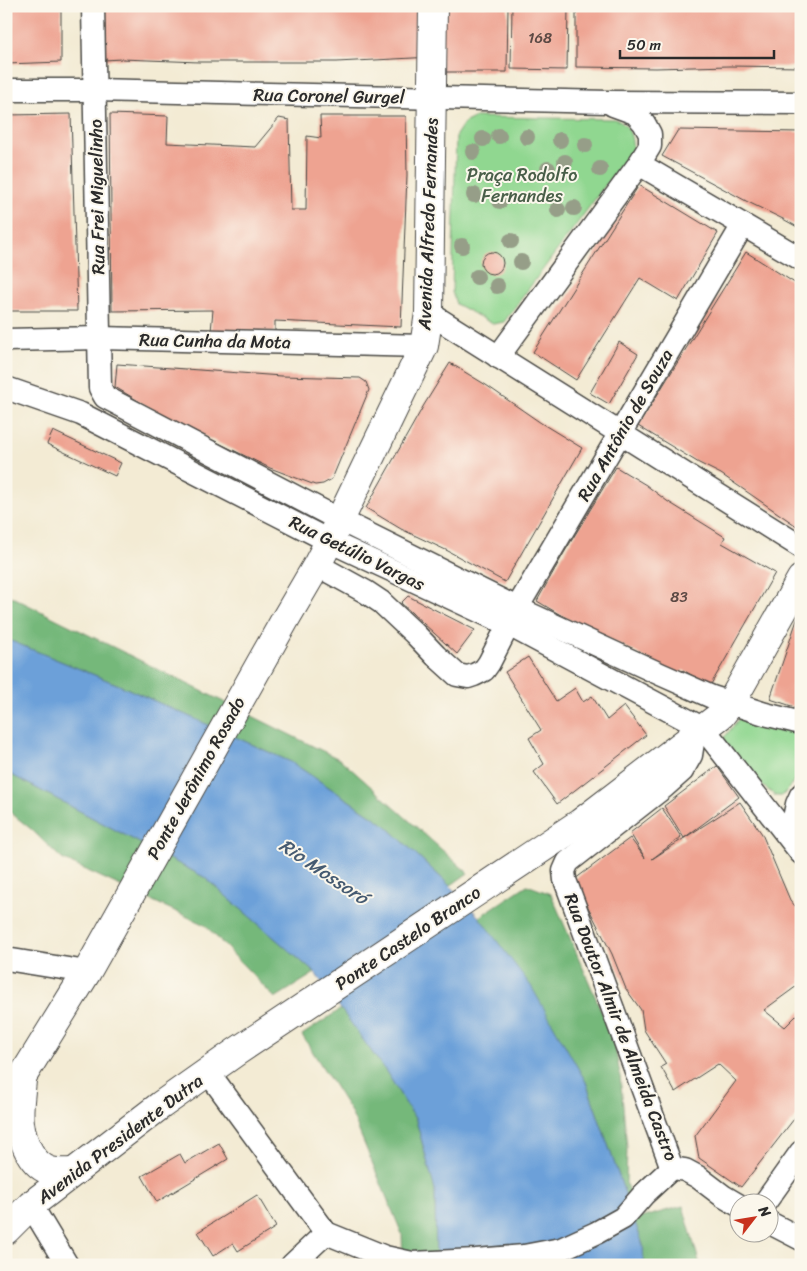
<svg xmlns="http://www.w3.org/2000/svg" width="807" height="1271" font-family="Sriracha,sans-serif">
  <style>
    .green { fill: #90d790; stroke: #5e815e }
    .forest { fill: #74b87a; stroke: #507252 }
    .water { fill: #6ca0d9; stroke: #4c6682 }
    .building { fill: #eea391 }
    .lines { fill: none; stroke-linecap: round; stroke-linejoin: round }
    .minor-casing { stroke: #494844; stroke-width: 25 }
    .secondary-casing { stroke: #494844; stroke-width: 30 }
    .minor { stroke: #fff; stroke-width: 22 }
    .secondary { stroke: #fff; stroke-width: 28 }
    .tree { fill: #969e88 }
    .labels { text-anchor: middle; stroke-width: 4; stroke-linejoin: round; paint-order: stroke }
    .number-label { font-size: 15px; fill: #5c4944 }
    .street-label { font-size: 18px; fill: #2b2b2b; stroke: #fbf7ec }
    .park-label { font-size: 18px; fill: #495f49; stroke: #fbf7ec }
    .water-label { font-size: 19px; font-style: italic; fill: #455a71; stroke: #fbf7ec }
  </style>
  <rect width="100%" height="100%" fill="#fbf7ec"/>
  <filter id="ink" filterUnits="userSpaceOnUse"><feTurbulence type="fractalNoise" baseFrequency=".02" numOctaves="2"/><feDisplacementMap in="SourceGraphic" scale="10" xChannelSelector="R" yChannelSelector="G"/><feConvolveMatrix kernelMatrix="1 2 1 2 8 2 1 2 1" color-interpolation-filters="sRGB"/></filter>
  <filter id="wash" filterUnits="userSpaceOnUse"><feTurbulence type="fractalNoise" baseFrequency=".0096" numOctaves="4" result="noise"/><feDisplacementMap in="SourceGraphic" scale="20" xChannelSelector="R" yChannelSelector="G"/><feGaussianBlur stdDeviation="1.12" result="paint"/><feColorMatrix in="noise" values="0 0 0 0 0 0 0 0 0 0 0 0 0 0 0 0 0 1.4 0 .05"/><feComposite in="paint" operator="in"/></filter>
  <g filter="url(#wash)">
    <rect width="100%" height="100%" fill="#f3ebd4"/>
    <g class="green">
      <path d="M476,117L615,119C630,126 631,133 633,148L504,322L493,324L456,304L452,292L456,135L464,123Z"/>
      <polygon points="741,716 801,729 801,768 789,789 782,796 776,796 755,780 723,739"/>
    </g>
    <g class="forest">
      <polygon points="6,594 341,760 468,873 450,886 384,824 291,762 119,685 6,639"/>
      <polygon points="6,772 204,877 315,973 275,998 205,925 62,859 31,829 6,809"/>
      <polygon points="527,885 551,894 614,1040 620,1075 627,1147 626,1184 640,1218 683,1206 700,1265 644,1265 643,1245 586,1082 479,917"/>
      <polygon points="341,1009 387,1073 416,1120 435,1190 436,1265 403,1265 402,1234 351,1112 302,1035"/>
    </g>
    <polygon class="water" points="6,639 119,685 291,762 384,824 450,886 479,917 531,986 586,1082 643,1245 644,1265 436,1265 435,1190 416,1120 387,1073 315,973 204,877 6,772"/>
    <g id="blocks">
      <g class="building">
        <polygon points="6,6 61,6 61,62 6,64"/>
        <polygon points="104,6 433,6 432,57 337,62 199,62 122,59 104,60"/>
        <polygon points="440,6 508,6 507,72 439,72"/>
        <polygon points="512,6 568,6 567,70 511,69"/>
        <polygon points="576,6 801,6 801,67 729,66 656,68 576,67"/>
        <polygon points="71,114 77,311 6,311 6,115"/>
        <polygon points="110,114 168,116 167,143 255,147 279,118 289,120 291,210 306,210 307,136 321,138 320,116 406,116 407,175 401,327 275,321 275,332 211,331 213,310 112,311"/>
        <polygon points="678,130 801,132 801,229 783,219 748,202 662,156"/>
        <polygon points="639,185 718,233 678,301 640,278 576,380 533,352"/>
        <polygon points="746,252 801,287 801,529 721,474 699,463 638,426"/>
        <circle cx="492" cy="263" r="11"/>
        <polygon points="619,342 638,354 609,404 590,393"/>
        <polygon points="450,363 486,385 541,423 582,448 505,582 448,551 401,529 366,508 424,405"/>
        <polygon points="117,364 281,376 360,378 366,382 369,390 332,479 323,484 315,485 270,468 165,417 115,387"/>
        <polygon points="53,431 121,463 115,476 47,444"/>
        <polygon points="616,467 646,485 667,501 725,537 722,543 775,573 710,686 683,670 679,677 635,652 569,620 537,601 564,553"/>
        <polygon points="408,596 475,630 457,654 401,603"/>
        <polygon points="801,608 801,709 770,699"/>
        <polygon points="528,657 556,701 575,688 583,702 592,696 607,720 624,706 646,735 557,804 534,772 544,764 529,738 541,730 505,672"/>
        <polygon points="717,766 739,797 684,838 664,806"/>
        <polygon points="740,802 762,834 790,900 801,913 801,983 764,1010 785,1027 801,1011 801,1110 741,1187 699,1158 695,1136 736,1081 718,1064 675,1092 661,1067 666,1064 644,1030 641,1010 626,989 612,954 586,903 571,882 630,838 645,858 630,833 662,808 681,837 652,859"/>
        <polygon points="219,1143 228,1159 157,1202 142,1176 180,1154 185,1163"/>
        <polygon points="257,1195 276,1227 238,1251 233,1243 213,1256 198,1232"/>
      </g>
    </g>
  </g>
  <g filter="url(#ink)">
    <use href="#blocks" fill-opacity="0" stroke="#494844" stroke-width="1"/>
    <g class="lines">
      <defs>
        <g id="minor">
          <polyline points="93,6 100,388 105,397 340,520 517,608 660,674 712,697 765,714 801,723"/>
          <polyline points="6,90 94,90 607,102 801,103"/>
          <polyline points="639,164 801,259"/>
          <polyline points="429,313 801,547"/>
          <polyline points="6,340 100,338 424,346"/>
          <polyline points="498,357 639,164 650,146 650,134 644,123 635,113 613,105"/>
          <polyline points="6,388 81,414 329,541 509,625 704,729 801,853"/>
          <polyline points="317,565 366,592 381,602 415,634 436,656 457,675 468,677 474,675 484,670 489,663 517,608 743,225"/>
          <polyline points="801,795 797,804 793,823 801,838"/>
          <polyline points="6,959 87,972"/>
          <polyline points="208,1072 326,1233"/>
          <polyline points="672,1168 565,880 564,871 568,862 664,787 682,771 691,755 694,736"/>
          <polyline points="672,1168 685,1170 698,1177 723,1196 740,1206"/>
          <polyline points="764,1204 801,1152"/>
          <polyline points="31,1205 67,1265"/>
          <polyline points="770,1223 801,1239"/>
          <polyline points="326,1233 385,1257 412,1263 476,1260 524,1256 561,1249 596,1233 623,1218 644,1194 672,1168"/>
          <polyline points="292,1265 326,1233"/>
        </g>
        <g id="secondary">
          <path d="M22,1080C21,1094 18,1109 20,1123C22,1141 32,1166 51,1171C58,1173 67,1172 74,1172"/>
          <polyline points="6,1103 87,972 286,618 317,565 340,520 424,346 429,313 433,6"/>
          <polyline points="6,1230 31,1205 161,1105 236,1052 580,823 721,715 732,701 801,579"/>
        </g>
      </defs>
      <use href="#minor" class="minor-casing"/>
      <use href="#secondary" class="secondary-casing"/>
      <use href="#minor" class="minor"/>
      <use href="#secondary" class="secondary"/>
    </g>
    <g class="tree">
      <circle cx="499" cy="136" r="8"/>
      <circle cx="527" cy="137" r="8"/>
      <circle cx="483" cy="139" r="8"/>
      <circle cx="560" cy="140" r="8"/>
      <circle cx="585" cy="145" r="8"/>
      <circle cx="473" cy="152" r="8"/>
      <circle cx="565" cy="162" r="8"/>
      <circle cx="548" cy="169" r="8"/>
      <circle cx="600" cy="169" r="8"/>
      <circle cx="474" cy="195" r="8"/>
      <circle cx="500" cy="201" r="8"/>
      <circle cx="574" cy="208" r="8"/>
      <circle cx="558" cy="210" r="8"/>
      <circle cx="511" cy="241" r="8"/>
      <circle cx="462" cy="246" r="8"/>
      <circle cx="521" cy="262" r="8"/>
      <circle cx="477" cy="277" r="8"/>
      <circle cx="497" cy="286" r="8"/>
    </g>
  </g>
  <g class="labels">
    <g class="number-label">
      <text x="540" y="43">168</text>
      <text x="679" y="602">83</text>
    </g>
    <g class="street-label">
      <text transform="translate(329 96) rotate(1)" y="6">Rua Coronel Gurgel</text>
      <text transform="translate(97 197) rotate(-91)" y="6">Rua Frei Miguelinho</text>
      <text transform="translate(428 224) rotate(-88)" y="6">Avenida Alfredo Fernandes</text>
      <text transform="translate(215 341) rotate(1)" y="6">Rua Cunha da Mota</text>
      <text transform="translate(625 425) rotate(-60)" y="6">Rua Antônio de Souza</text>
      <text transform="translate(357 553) rotate(26)" y="6">Rua Getúlio Vargas</text>
      <text transform="translate(196 778) rotate(-61)" y="6">Ponte Jerônimo Rosado</text>
      <text transform="translate(408 938) rotate(-34)" y="6">Ponte Castelo Branco</text>
      <text transform="translate(621 1027) rotate(69)" y="6">Rua Doutor Almir de Almeida Castro</text>
      <text transform="translate(120 1139) rotate(-37)" y="6">Avenida Presidente Dutra</text>
    </g>
    <g class="park-label">
      <text x="522" y="181">Praça Rodolfo<tspan x="522" dy="21">Fernandes</tspan></text>
    </g>
    <g class="water-label">
      <text transform="translate(324 871) rotate(34)" y="7">Rio Mossoró</text>
    </g>
  </g>
  <rect width="807" height="1271" fill="none" stroke="#fbf7ec" stroke-width="25"/>
  <g transform="translate(754 1218) rotate(59)"><circle r="24" fill="#fbf7ec" stroke="#a8a59f"/>
  <path d="M0-4L9 19L0 12L-9 19Z" fill="#c8321e"/>
  <text y="-8" font-size="14" font-weight="bold" text-anchor="middle" fill="#2b2b2b">N</text>
  </g>
  <path d="M620 50v8h154v-8" fill="none" stroke="#2b2b2b" stroke-width="2.5"/>
  <text x="627" y="50" font-size="15" fill="#2b2b2b" stroke="#fbf7ec" stroke-width="4" paint-order="stroke">50 m</text>
</svg>
